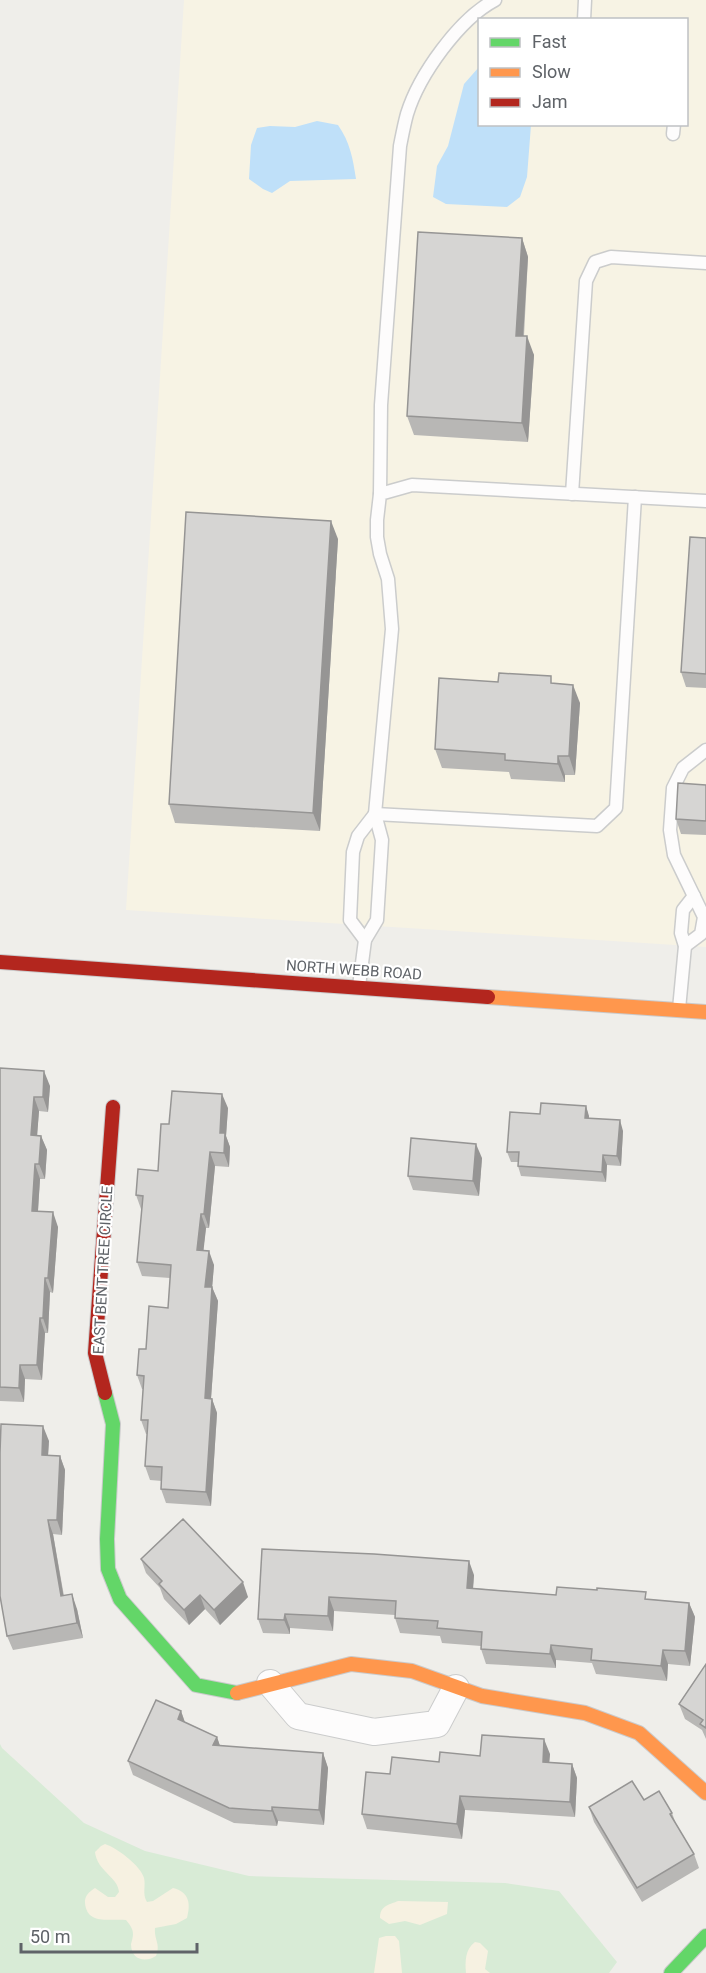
<svg xmlns="http://www.w3.org/2000/svg" width="706" height="1973" font-family="Roboto,sans-serif">
  <style>
    .commercial { fill: #f7f3e4; fill-rule: evenodd }
    .green { fill: #d8ebd6 }
    .sand { fill: #f6f1e1 }
    .water { fill: #bfe0f9 }
    .lines { fill: none; stroke-linecap: round; stroke-linejoin: round }
    .lane-casing { stroke: #cbcccc; stroke-width: 15 }
    .street-casing { stroke: #cbcccc; stroke-width: 28 }
    .fast-casing { stroke: #cacacb; stroke-width: 16 }
    .slow-casing { stroke: #cacacb; stroke-width: 16 }
    .jam-casing { stroke: #cacacb; stroke-width: 16 }
    .lane { stroke: #fdfcfc; stroke-width: 12 }
    .street { stroke: #fdfcfc; stroke-width: 26 }
    .fast { stroke: #63d668; stroke-width: 14 }
    .slow { stroke: #ff974d; stroke-width: 14 }
    .jam { stroke: #b3261e; stroke-width: 14 }
    .wall { fill: #b8b7b5 }
    .shaded-wall { fill: #969594 }
    .building { fill: #d6d5d3; stroke: #969594; stroke-width: 1.5 }
    .labels { text-anchor: middle; stroke-width: 4.5; stroke-linejoin: round; paint-order: stroke }
    .street-label { font-size: 15px; fill: #5f6368; stroke: #fff }
  </style>
  <rect width="100%" height="100%" fill="#efeeea"/>
  <path class="commercial" d="M184,0H706V947L126,910ZM480,20H686V124H480Z"/>
  <polygon class="green" points="0,1744 2,1748 84,1823 145,1851 249,1876 505,1883 559,1891 617,1962 609,1973 0,1973"/>
  <g class="sand">
    <path d="M105,1844C117,1848 141,1866 144,1878C146,1886 142,1894 147,1902L153,1901L173,1888C189,1892 191,1903 187,1918L176,1924L155,1928C154,1940 161,1944 156,1956C145,1963 131,1960 131,1944C132,1940 133,1937 133,1934C133,1928 129,1924 126,1920C111,1918 87,1926 85,1903C84,1896 90,1891 95,1888L108,1897H115L119,1892C118,1877 97,1871 95,1852L101,1846Z"/>
    <path d="M398,1901L448,1902L447,1914L420,1925L405,1921L389,1924L380,1918C380,1906 388,1905 398,1901Z"/>
    <polygon points="386,1936 395,1936 399,1941 402,1973 374,1973 379,1938"/>
    <path d="M475,1942L480,1943L488,1951L485,1969L490,1973H466C465,1962 465,1949 475,1942Z"/>
  </g>
  <g class="water">
    <polygon points="479,67 480,124 531,125 527,177 520,197 507,207 446,204 433,197 437,166 448,146 464,84"/>
    <path d="M317,121L338,125C350,142 353,159 356,179L290,181L272,193L263,189L249,179L251,145L257,128L270,126L295,127Z"/>
  </g>
  <g class="lines">
    <defs>
      <g id="lane">
        <polyline points="584,20 585,0"/>
        <polyline points="673,134 674,124"/>
        <path d="M380,494L381,405L400,146C402,136 404,125 407,114C419,75 459,19 495,0"/>
        <polyline points="572,494 586,281 595,262 611,257 706,263"/>
        <polyline points="375,814 597,826 616,808 635,497"/>
        <polyline points="365,940 350,920 353,852 358,836 375,814"/>
        <polyline points="685,946 701,934 704,917 674,855 670,830 673,788 683,768 706,750"/>
        <polyline points="359,986 365,940 377,920 382,840 375,814 392,629 388,579 380,554 377,537 377,520 380,494 412,485 706,501"/>
        <polyline points="679,1009 685,946 681,933 683,910 694,896"/>
      </g>
      <polyline id="street" points="270,1683 298,1716 374,1732 437,1724 456,1688"/>
      <g id="fast">
        <polyline points="105,1393 113,1424 107,1539 108,1569 120,1599 196,1685 237,1693"/>
        <polyline points="671,1973 706,1936"/>
      </g>
      <g id="slow">
        <polyline points="488,997 706,1012"/>
        <polyline points="237,1693 351,1664 412,1671 482,1696 585,1713 639,1733 706,1793"/>
      </g>
      <g id="jam">
        <polyline points="0,962 488,997"/>
        <polyline points="105,1393 95,1353 113,1107"/>
      </g>
    </defs>
    <use href="#lane" class="lane-casing"/>
    <use href="#street" class="street-casing"/>
    <use href="#fast" class="fast-casing"/>
    <use href="#slow" class="slow-casing"/>
    <use href="#jam" class="jam-casing"/>
    <use href="#lane" class="lane"/>
    <use href="#street" class="street"/>
    <use href="#fast" class="fast"/>
    <use href="#slow" class="slow"/>
    <use href="#jam" class="jam"/>
  </g>
  <g class="wall">
    <polygon points="522,238 528,257 524,336 534,355 528,442 414,435 407,416"/>
    <polygon points="706,538 706,688 686,687 681,672"/>
    <polygon points="338,539 320,831 175,823 169,804"/>
    <polygon points="498,682 554,684 580,703 575,775 565,775 565,782 511,779 509,772 442,768 435,749"/>
    <polygon points="706,785 706,835 681,834 676,819"/>
    <polygon points="0,1068 50,1086 48,1112 39,1111 37,1135 41,1136 47,1150 45,1179 40,1179 38,1211 58,1227 53,1293 50,1292 48,1333 45,1333 42,1380 25,1379 24,1402 0,1401"/>
    <polygon points="586,1106 589,1118 623,1131 621,1166 607,1165 606,1182 521,1176 518,1166 518,1162 511,1162 507,1152 540,1114"/>
    <polygon points="228,1108 226,1136 230,1147 229,1167 215,1166 209,1228 206,1228 203,1251 214,1265 212,1287 218,1301 211,1399 212,1399 217,1413 211,1506 166,1503 161,1489 162,1481 150,1480 145,1466 147,1434 146,1434 141,1420 143,1389 142,1389 137,1375 146,1349 168,1308 170,1278 142,1276 137,1262 142,1209 141,1209 136,1195 158,1171 169,1124"/>
    <polygon points="482,1158 479,1196 413,1190 408,1176"/>
    <polygon points="49,1441 48,1455 60,1456 65,1470 62,1535 53,1534 64,1596 77,1609 83,1638 13,1650 7,1636"/>
    <polygon points="262,1549 474,1575 473,1588 556,1595 648,1599 689,1603 695,1617 690,1666 668,1664 667,1681 596,1674 592,1663 556,1660 556,1668 486,1664 481,1649 481,1646 442,1643 440,1636 400,1633 395,1618 395,1615 334,1611 333,1631 290,1628 290,1634 263,1633 258,1619"/>
    <polygon points="141,1559 248,1597 220,1625 205,1609 189,1625 164,1599 160,1588 146,1573"/>
    <polygon points="706,1664 706,1739 702,1730 685,1719 679,1704"/>
    <polygon points="181,1711 185,1722 217,1737 220,1746 323,1753 328,1768 324,1825 278,1821 277,1826 234,1823 133,1775 128,1761"/>
    <polygon points="550,1754 549,1762 572,1764 577,1778 575,1817 465,1810 462,1839 367,1829 362,1814 390,1774 439,1762 480,1756"/>
    <polygon points="644,1800 672,1813 676,1824 694,1854 699,1868 642,1902 594,1822 589,1807"/>
  </g>
  <g class="shaded-wall">
    <polygon points="522,238 528,257 522,354 516,336"/>
    <polygon points="527,336 534,355 528,442 522,423"/>
    <polygon points="331,521 338,539 320,831 313,813"/>
    <polygon points="573,685 580,703 575,775 569,756"/>
    <polygon points="558,756 565,775 565,782 558,764"/>
    <polygon points="44,1071 50,1086 48,1112 43,1097"/>
    <polygon points="222,1094 228,1108 226,1136 230,1147 229,1167 224,1153 220,1133"/>
    <polygon points="34,1097 39,1111 36,1150 31,1135"/>
    <polygon points="586,1106 589,1116 588,1128 585,1118"/>
    <polygon points="620,1120 623,1131 621,1166 617,1156"/>
    <polygon points="41,1136 47,1150 45,1179 39,1164"/>
    <polygon points="476,1144 482,1158 479,1196 473,1181"/>
    <polygon points="210,1152 215,1166 209,1228 204,1214"/>
    <polygon points="603,1155 607,1165 606,1182 602,1172"/>
    <polygon points="35,1164 40,1179 37,1225 32,1211"/>
    <polygon points="53,1212 58,1227 53,1293 48,1278"/>
    <polygon points="201,1214 206,1228 202,1264 197,1250"/>
    <polygon points="209,1251 214,1265 211,1301 205,1287"/>
    <polygon points="45,1278 50,1292 48,1333 43,1318"/>
    <polygon points="212,1287 218,1301 210,1412 205,1398"/>
    <polygon points="40,1318 45,1333 42,1380 37,1365"/>
    <polygon points="20,1365 25,1379 24,1402 19,1388"/>
    <polygon points="212,1399 217,1413 211,1506 206,1492"/>
    <polygon points="43,1426 49,1441 47,1470 42,1455"/>
    <polygon points="60,1456 65,1470 62,1535 57,1520"/>
    <polygon points="48,1520 53,1534 66,1611 61,1596"/>
    <polygon points="469,1561 474,1575 472,1602 467,1588"/>
    <polygon points="243,1582 248,1597 220,1625 214,1610"/>
    <polygon points="72,1594 77,1609 83,1638 77,1623"/>
    <polygon points="200,1595 205,1609 189,1625 184,1610"/>
    <polygon points="329,1597 334,1611 333,1631 328,1616"/>
    <polygon points="689,1603 695,1617 690,1666 685,1651"/>
    <polygon points="285,1614 290,1628 290,1634 284,1620"/>
    <polygon points="551,1645 556,1660 556,1668 550,1654"/>
    <polygon points="663,1650 668,1664 667,1681 661,1666"/>
    <polygon points="181,1711 186,1726 178,1719"/>
    <polygon points="217,1737 222,1752 213,1745"/>
    <polygon points="544,1739 550,1754 548,1777 543,1762"/>
    <polygon points="323,1753 328,1768 324,1825 319,1810"/>
    <polygon points="572,1764 577,1778 575,1817 570,1802"/>
    <polygon points="460,1796 465,1810 462,1839 457,1824"/>
    <polygon points="272,1807 278,1821 277,1826 272,1811"/>
  </g>
  <g class="building">
    <polygon points="418,232 522,238 516,336 527,336 522,423 407,416"/>
    <polygon points="186,512 331,521 313,813 169,804"/>
    <polygon points="690,537 706,538 706,674 681,672"/>
    <polygon points="499,673 551,676 551,683 573,685 569,756 558,756 558,764 505,760 505,754 435,749 439,678 498,682"/>
    <polygon points="678,783 706,785 706,821 676,819"/>
    <polygon points="0,1068 44,1071 43,1097 34,1097 31,1135 41,1136 39,1164 35,1164 32,1211 53,1212 48,1278 45,1278 43,1318 40,1318 37,1365 20,1365 19,1388 0,1387"/>
    <polygon points="172,1091 222,1094 220,1133 225,1133 224,1153 210,1152 204,1214 201,1214 197,1250 209,1251 205,1287 212,1287 205,1398 212,1399 206,1492 161,1489 162,1467 145,1466 148,1420 141,1420 144,1376 137,1375 139,1349 146,1349 149,1306 168,1308 171,1265 137,1262 143,1196 136,1195 138,1169 158,1171 161,1124 169,1124"/>
    <polygon points="541,1103 586,1106 585,1118 620,1120 617,1156 603,1155 602,1172 518,1166 519,1152 507,1152 510,1112 540,1114"/>
    <polygon points="411,1138 476,1144 473,1181 408,1176"/>
    <polygon points="1,1424 43,1426 42,1455 60,1456 57,1520 48,1520 61,1596 72,1594 77,1623 7,1636 0,1596 0,1453"/>
    <polygon points="183,1519 243,1582 214,1610 200,1595 184,1610 159,1584 162,1581 141,1559"/>
    <polygon points="262,1549 374,1554 469,1561 467,1588 556,1595 557,1587 597,1590 597,1588 646,1592 645,1599 689,1603 685,1651 663,1650 661,1666 591,1660 592,1649 551,1645 550,1654 481,1649 482,1632 437,1628 438,1621 395,1618 396,1601 329,1597 328,1616 285,1614 284,1620 258,1619"/>
    <polygon points="706,1664 706,1728 700,1724 703,1720 679,1704"/>
    <polygon points="156,1700 181,1711 178,1719 217,1737 213,1745 323,1753 319,1810 272,1807 272,1811 229,1808 128,1761"/>
    <polygon points="482,1735 544,1739 543,1762 572,1764 570,1802 460,1796 457,1824 362,1814 366,1772 390,1774 392,1757 439,1762 440,1752 480,1756"/>
    <polygon points="632,1781 644,1800 659,1791 672,1813 670,1814 694,1854 637,1888 589,1807"/>
  </g>
  <g class="labels">
    <g class="street-label">
      <text transform="translate(354 970) rotate(4)" y="5">NORTH WEBB ROAD</text>
      <text transform="translate(103 1270) rotate(-87)" y="5">EAST BENT TREE CIRCLE</text>
    </g>
  </g>
  <rect x="478" y="18" width="210" height="108" fill="#ffffff" stroke="#bfc1c3" stroke-width="1.5"/>
  <rect x="490" y="38" width="30" height="9" fill="#63d668" stroke="#bfc1c3" stroke-width="1.5"/>
  <text x="532" y="48" font-size="18" fill="#5f6368">Fast</text>
  <rect x="490" y="68" width="30" height="9" fill="#ff974d" stroke="#bfc1c3" stroke-width="1.5"/>
  <text x="532" y="78" font-size="18" fill="#5f6368">Slow</text>
  <rect x="490" y="98" width="30" height="9" fill="#b3261e" stroke="#bfc1c3" stroke-width="1.5"/>
  <text x="532" y="108" font-size="18" fill="#5f6368">Jam</text>
  <path d="M21 1943v9h176v-9" fill="none" stroke="#5f6368" stroke-width="3"/>
  <text x="30" y="1943" font-size="18" fill="#5f6368" stroke="#ffffff" stroke-width="4.5" paint-order="stroke">50 m</text>
</svg>
